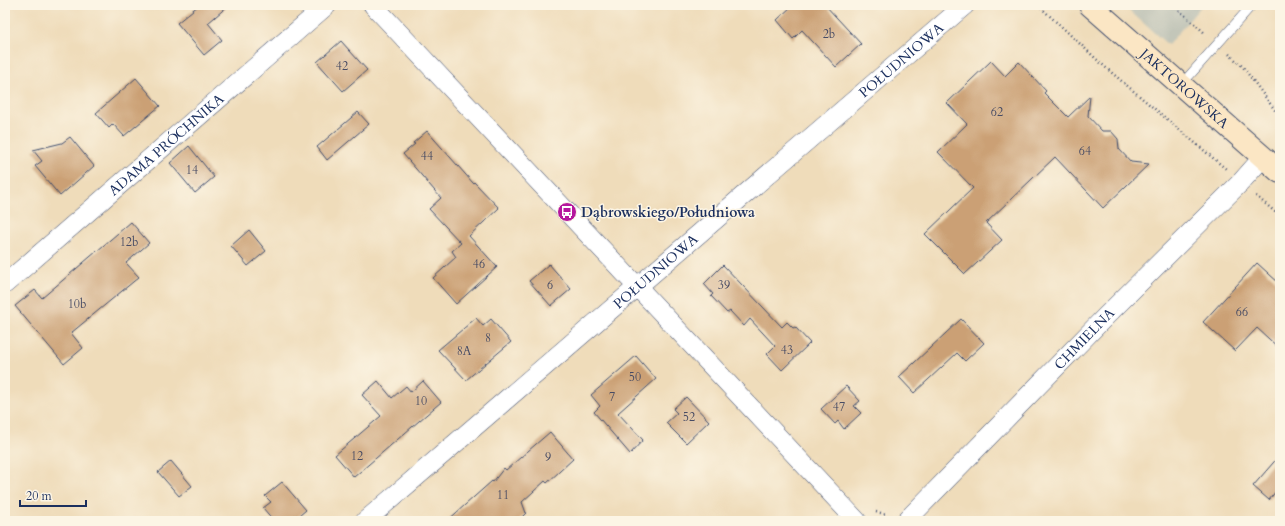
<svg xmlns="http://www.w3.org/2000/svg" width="1285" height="526" font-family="Cardo,serif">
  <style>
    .industrial { fill: #c3c6b9 }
    .building { fill: #cba075 }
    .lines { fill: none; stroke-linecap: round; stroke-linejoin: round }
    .lane-casing { stroke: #3b496c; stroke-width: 10 }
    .street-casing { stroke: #3b496c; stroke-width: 20 }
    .secondary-casing { stroke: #3b496c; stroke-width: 24 }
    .path { stroke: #3b496c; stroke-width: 2.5; stroke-dasharray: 1 3; stroke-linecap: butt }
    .lane { stroke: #fff; stroke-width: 9 }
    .street { stroke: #fff; stroke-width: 19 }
    .secondary { stroke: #fbe6c4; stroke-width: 22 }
    .labels { text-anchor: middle; stroke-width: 3; stroke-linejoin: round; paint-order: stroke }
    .number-label { font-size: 12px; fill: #474b64 }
    .street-label { font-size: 14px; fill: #1b2f5e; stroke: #fcf5e5 }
    .poi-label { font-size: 14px; font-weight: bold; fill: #1b2f5e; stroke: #fcf5e5; text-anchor: start }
  </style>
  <rect width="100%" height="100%" fill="#fcf5e5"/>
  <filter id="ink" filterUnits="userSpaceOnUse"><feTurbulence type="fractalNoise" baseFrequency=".025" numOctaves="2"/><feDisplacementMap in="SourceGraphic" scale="8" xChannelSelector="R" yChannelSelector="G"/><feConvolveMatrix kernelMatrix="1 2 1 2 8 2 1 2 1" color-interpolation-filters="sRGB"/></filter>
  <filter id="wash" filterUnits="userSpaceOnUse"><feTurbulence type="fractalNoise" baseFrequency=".012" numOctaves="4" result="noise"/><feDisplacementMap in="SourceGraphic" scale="16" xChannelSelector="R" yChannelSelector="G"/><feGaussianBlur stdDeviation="0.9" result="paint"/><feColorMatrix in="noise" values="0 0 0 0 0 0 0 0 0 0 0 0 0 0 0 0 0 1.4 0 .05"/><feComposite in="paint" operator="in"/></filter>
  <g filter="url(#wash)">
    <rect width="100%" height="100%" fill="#efdcba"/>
    <polygon class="industrial" points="1123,5 1202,5 1168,45"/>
    <g id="blocks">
      <g class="building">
        <polygon points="199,5 229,5 208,23 222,40 204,55 177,23"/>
        <polygon points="793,5 825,5 861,44 836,67 802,30 793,39 777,20"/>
        <polygon points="341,41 367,70 343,91 317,62"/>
        <polygon points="991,61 1005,76 1019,62 1046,91 1044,93 1068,117 1090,96 1088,116 1102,131 1111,131 1118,139 1119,149 1131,162 1149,164 1103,208 1055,157 986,223 1002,240 965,274 925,234 973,188 938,152 967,124 947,103"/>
        <polygon points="136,78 160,106 124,136 113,124 109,128 96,113"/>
        <polygon points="358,112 369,124 327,160 317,147"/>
        <polygon points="427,131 473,183 474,182 499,208 469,236 497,267 456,304 433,278 456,257 452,251 461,243 429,209 441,198 403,154 415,144 413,143"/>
        <polygon points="70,137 94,166 60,196 35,166 42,161 33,150 62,143"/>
        <polygon points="189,146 214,177 195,193 170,163"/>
        <polygon points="131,222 149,243 126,263 139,277 71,333 83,348 64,364 15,306 35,290 42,298"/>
        <polygon points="249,230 266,251 248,266 231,246"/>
        <polygon points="1257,263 1280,284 1280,349 1257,328 1235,351 1203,322"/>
        <polygon points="549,264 571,289 551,306 529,281"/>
        <polygon points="723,265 782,327 787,322 793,328 795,327 810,343 782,370 767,354 775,346 750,319 744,326 730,311 727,313 711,296 713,294 704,284"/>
        <polygon points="476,318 483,326 491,319 511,342 466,380 438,350"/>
        <polygon points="961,319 984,343 965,361 957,353 914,393 899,377"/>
        <polygon points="636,356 656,379 618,413 643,440 630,454 594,412 600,406 591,395"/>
        <polygon points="378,381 392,398 406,386 411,392 423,381 441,402 354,477 335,455 381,416 362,395"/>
        <polygon points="846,386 860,401 854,406 861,413 844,429 838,421 835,424 821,409"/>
        <polygon points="686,397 709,421 686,443 666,423 677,413 673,409"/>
        <polygon points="550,432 573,459 547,483 545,481 522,502 526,513 518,521 447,521 492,481 493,482 504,468 506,470"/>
        <polygon points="1280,455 1280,486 1269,500 1253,486"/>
        <polygon points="171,461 192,486 179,496 158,472"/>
        <polygon points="282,482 306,510 293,521 274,521 263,508 271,502 265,496"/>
      </g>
    </g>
  </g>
  <g filter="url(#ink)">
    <use href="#blocks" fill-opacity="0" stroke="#3b496c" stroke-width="1"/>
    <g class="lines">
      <defs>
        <polyline id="lane" points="1181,85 1252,5"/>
        <g id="street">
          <polyline points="373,5 857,521"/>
          <path id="s1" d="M5,284L327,5"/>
          <path id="s2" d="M365,521L965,5"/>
          <path id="s3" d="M906,521L1106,316L1241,182L1263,157"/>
        </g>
        <g id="secondary">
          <path id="s4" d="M1090,5L1280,172"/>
        </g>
      </defs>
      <use href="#lane" class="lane-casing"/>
      <use href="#street" class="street-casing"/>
      <use href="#secondary" class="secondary-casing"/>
      <g class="path">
        <polyline points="1038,5 1105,67 1226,169"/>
        <polyline points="1173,5 1206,34"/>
        <polyline points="1229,54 1243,67 1280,117"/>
        <polyline points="1256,196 1280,216"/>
        <polyline points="876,512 886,514"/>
      </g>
      <use href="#lane" class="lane"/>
      <use href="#street" class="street"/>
      <use href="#secondary" class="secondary"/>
    </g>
  </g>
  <defs>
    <symbol id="bus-disc" viewBox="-11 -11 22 22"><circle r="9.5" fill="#b5179e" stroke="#fcf5e5"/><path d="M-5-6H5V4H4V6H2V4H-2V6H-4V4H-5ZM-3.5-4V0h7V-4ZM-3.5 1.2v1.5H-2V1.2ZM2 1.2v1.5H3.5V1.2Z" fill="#fff"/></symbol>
  </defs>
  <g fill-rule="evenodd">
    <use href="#bus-disc" x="556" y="201" width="22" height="22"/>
  </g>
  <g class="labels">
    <g class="number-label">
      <text x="829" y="38">2b</text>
      <text x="342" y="70">42</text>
      <text x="997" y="116">62</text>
      <text x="1085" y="155">64</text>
      <text x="427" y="160">44</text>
      <text x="192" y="174">14</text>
      <text x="129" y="246">12b</text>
      <text x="479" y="268">46</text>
      <text x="550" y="289">6</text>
      <text x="724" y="289">39</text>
      <text x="77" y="308">10b</text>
      <text x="1242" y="316">66</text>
      <text x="488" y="342">8</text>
      <text x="787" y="354">43</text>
      <text x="464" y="355">8A</text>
      <text x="635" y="381">50</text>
      <text x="612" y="401">7</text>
      <text x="421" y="405">10</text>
      <text x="839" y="411">47</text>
      <text x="689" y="421">52</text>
      <text x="357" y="460">12</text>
      <text x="548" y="461">9</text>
      <text x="503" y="499">11</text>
    </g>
    <g class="street-label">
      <text dy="5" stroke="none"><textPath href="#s2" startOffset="707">POŁUDNIOWA</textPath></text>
      <text dy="5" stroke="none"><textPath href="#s4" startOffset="126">JAKTOROWSKA</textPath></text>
      <text dy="5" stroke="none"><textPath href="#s1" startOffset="213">ADAMA PRÓCHNIKA</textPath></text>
      <text dy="5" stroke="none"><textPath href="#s2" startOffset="383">POŁUDNIOWA</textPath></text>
      <text dy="5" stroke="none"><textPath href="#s3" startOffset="255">CHMIELNA</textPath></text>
    </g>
    <g class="poi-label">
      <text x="581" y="217">Dąbrowskiego/Południowa</text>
    </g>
  </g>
  <rect width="1285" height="526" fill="none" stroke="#fcf5e5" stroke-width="20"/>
  <path d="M20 500v6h66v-6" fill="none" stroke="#1b2f5e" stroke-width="2"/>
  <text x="26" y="500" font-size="12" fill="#1b2f5e" stroke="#fcf5e5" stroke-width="3" paint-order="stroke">20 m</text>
</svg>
